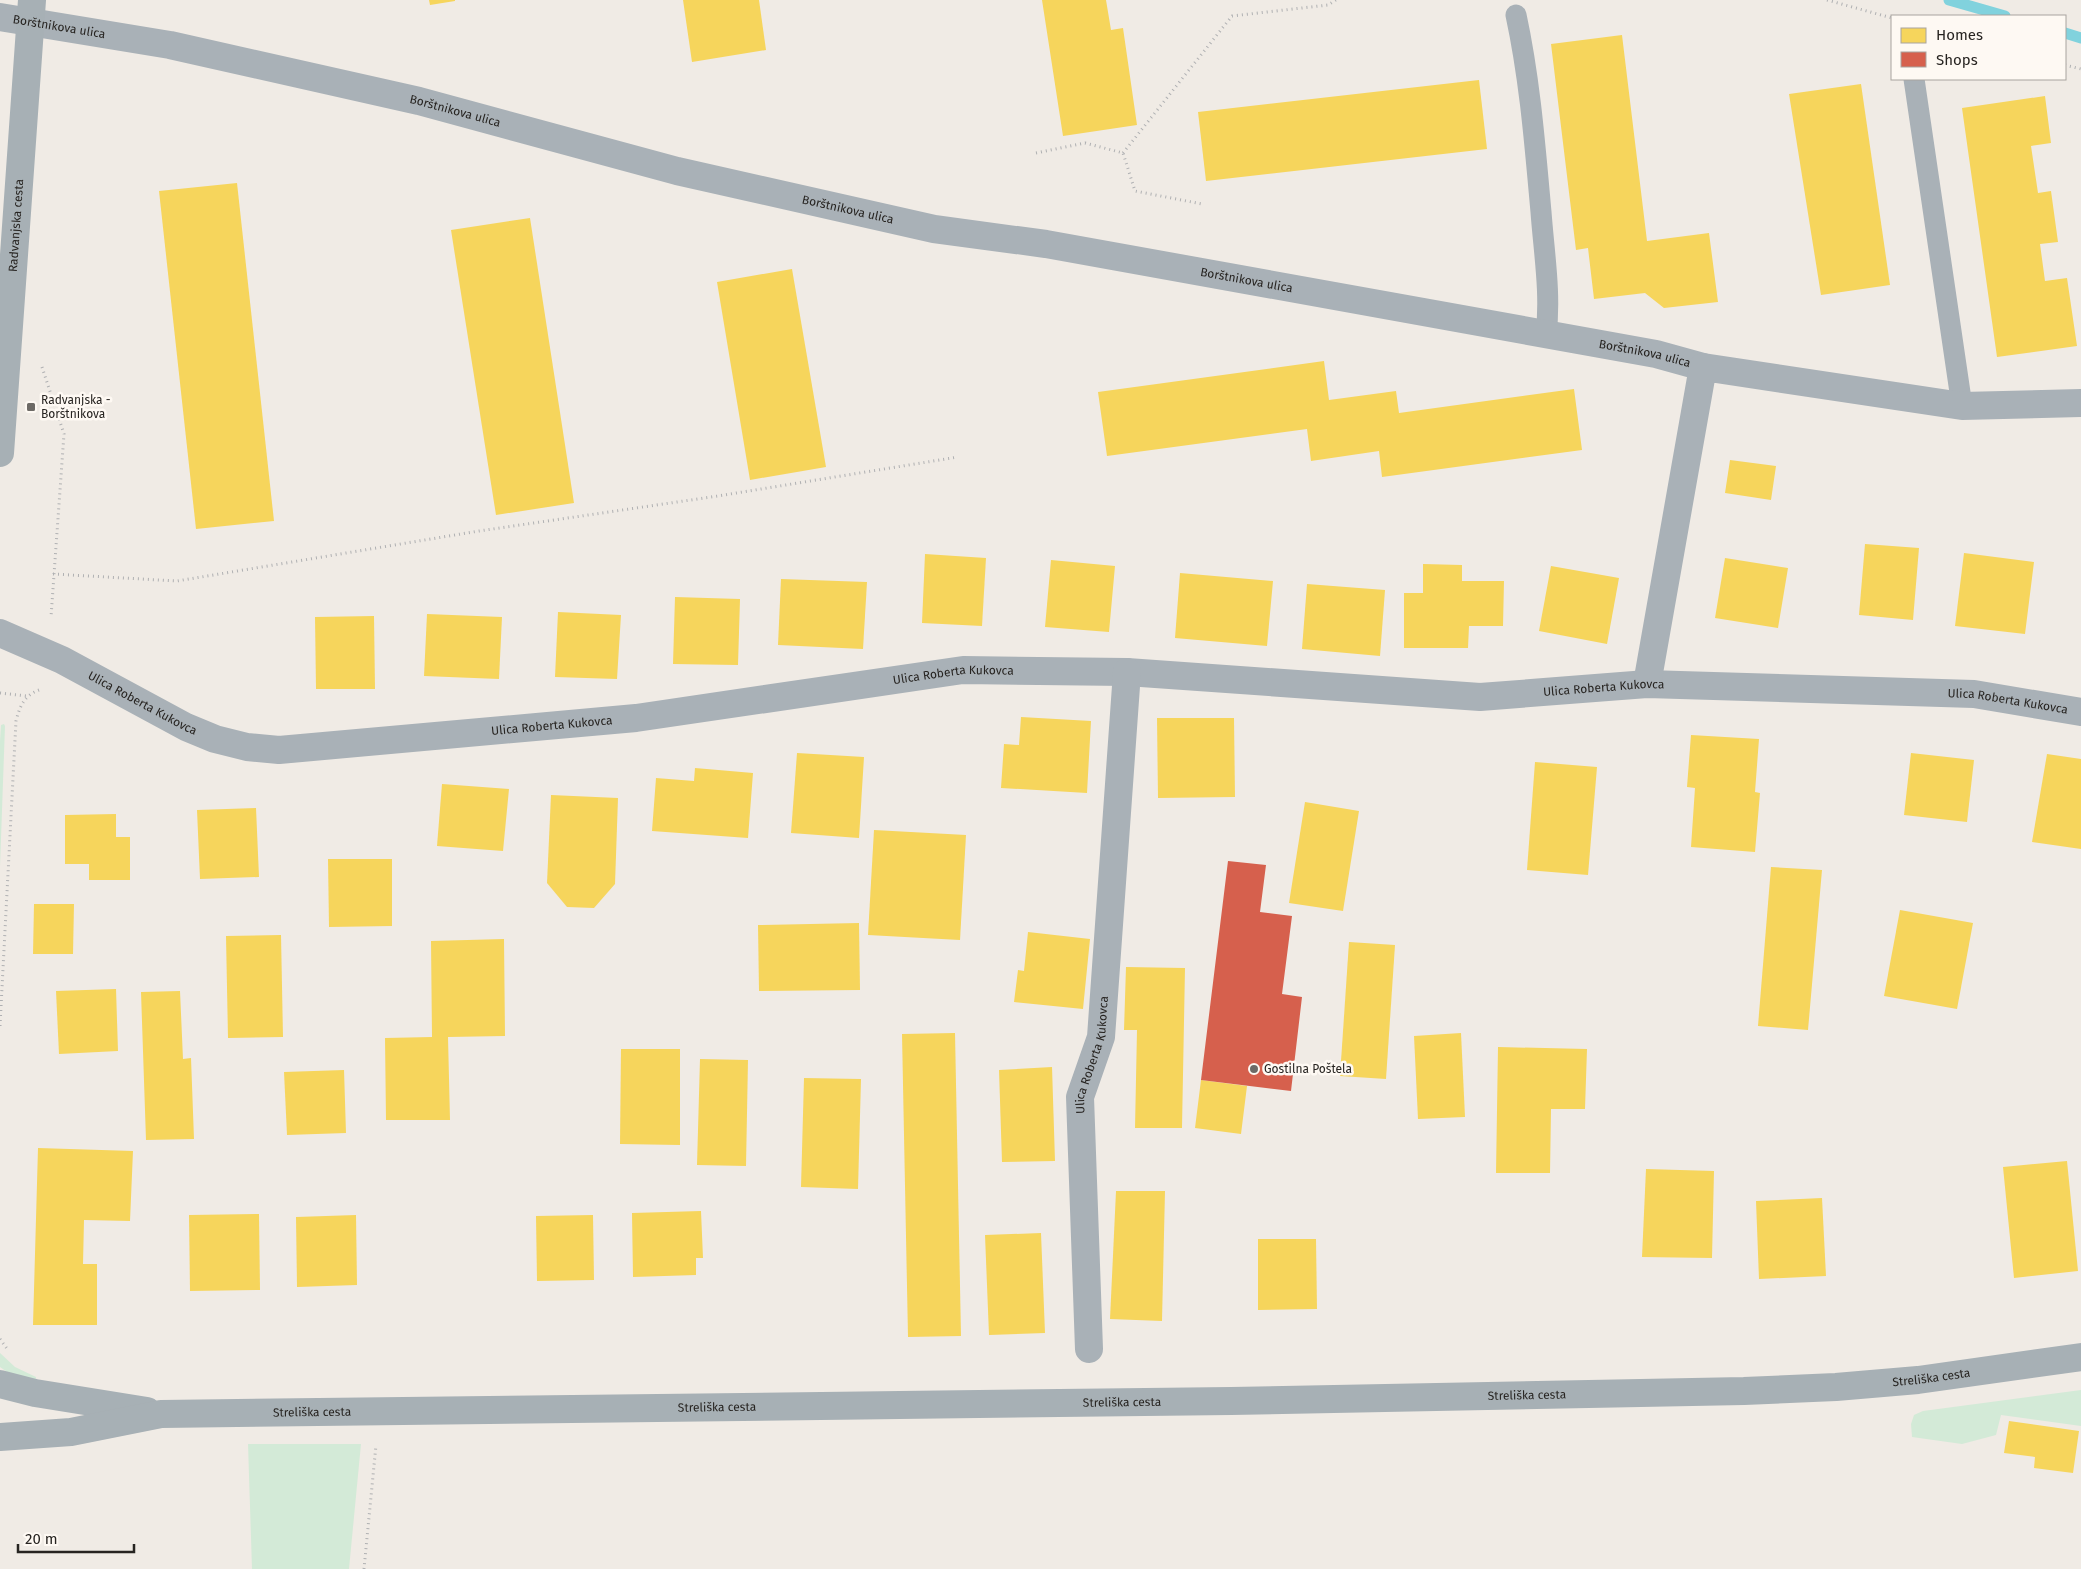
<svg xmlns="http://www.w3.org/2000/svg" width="2081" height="1569" font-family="'Fira Sans',sans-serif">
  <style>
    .green { fill: #d3ead7 }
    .homes { fill: #f6d55c }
    .shops { fill: #d6604d }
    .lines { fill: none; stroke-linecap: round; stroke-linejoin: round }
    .stream { stroke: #81d2dd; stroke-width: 11 }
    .path { stroke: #afb0b2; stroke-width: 3; stroke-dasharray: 1 4; stroke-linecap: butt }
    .lane { stroke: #a9b1b7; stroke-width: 21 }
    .street { stroke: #a9b1b7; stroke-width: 28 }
    .secondary { stroke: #a7b0b5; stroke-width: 28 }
    .poi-dot { fill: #6d6a66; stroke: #fef9f3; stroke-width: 2 }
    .labels { text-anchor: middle; stroke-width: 5; stroke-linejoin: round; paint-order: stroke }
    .street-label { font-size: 12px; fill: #272421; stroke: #fef9f3 }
    .poi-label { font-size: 12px; fill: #272421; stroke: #fef9f3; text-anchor: start }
  </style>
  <rect width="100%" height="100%" fill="#f0ebe5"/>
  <g class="green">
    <polygon points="4,724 5,726 0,867 0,741 1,725"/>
    <polygon points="0,1353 15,1367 36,1377 35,1385 13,1376 0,1367"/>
    <polygon points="2081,1390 2081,1426 2001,1415 1996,1435 1962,1444 1912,1437 1911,1424 1914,1415 1923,1411"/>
    <polygon points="248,1444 361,1444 349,1569 252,1569"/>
  </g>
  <g class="homes">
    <polygon points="429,0 455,0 455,1 430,5"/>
    <polygon points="683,0 759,0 766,50 692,62"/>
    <polygon points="1042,0 1106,0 1111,30 1123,28 1137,125 1063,136"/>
    <polygon points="1622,35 1647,241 1709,233 1718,302 1664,308 1645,293 1594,299 1588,248 1576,250 1551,44"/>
    <polygon points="1479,80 1487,149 1206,181 1198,112"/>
    <polygon points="1861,84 1890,285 1821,295 1789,94"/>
    <polygon points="2045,96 2051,143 2031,146 2038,193 2051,191 2058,242 2040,244 2045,281 2067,278 2077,346 1997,357 1962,108"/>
    <polygon points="237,183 274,521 196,529 159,191"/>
    <polygon points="530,218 574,503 496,515 451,230"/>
    <polygon points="792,269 826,467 750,480 717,282"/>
    <polygon points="1324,361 1329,400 1396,391 1399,413 1574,389 1582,450 1382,477 1379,451 1311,461 1307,429 1107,456 1098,392"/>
    <polygon points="1730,460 1776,466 1771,500 1725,493"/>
    <polygon points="1865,544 1919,548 1913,620 1859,615"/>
    <polygon points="1964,553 2034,562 2025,634 1955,626"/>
    <polygon points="925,554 986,558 982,626 922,623"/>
    <polygon points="1725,558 1788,568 1778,628 1715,618"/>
    <polygon points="1051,560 1115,566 1109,632 1045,627"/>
    <polygon points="1423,564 1462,565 1462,581 1504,581 1503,626 1469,626 1468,648 1404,648 1404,593 1423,593"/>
    <polygon points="1551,566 1619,578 1607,644 1539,631"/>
    <polygon points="1180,573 1273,581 1267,646 1175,638"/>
    <polygon points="781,579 867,582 863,649 778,645"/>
    <polygon points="1307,584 1385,590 1380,656 1302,649"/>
    <polygon points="675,597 740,599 738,665 673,664"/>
    <polygon points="558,612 621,615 617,679 555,677"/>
    <polygon points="427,614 502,617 499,679 424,676"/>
    <polygon points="374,616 375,689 316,689 315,617"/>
    <polygon points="1021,717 1091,721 1087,793 1001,788 1004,744 1019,745"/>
    <polygon points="1157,718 1234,718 1235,797 1158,798"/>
    <polygon points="1691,735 1759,739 1755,792 1760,793 1755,852 1691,847 1695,788 1687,787"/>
    <polygon points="797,753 864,757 859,838 791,833"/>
    <polygon points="1911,753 1974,760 1967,822 1904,815"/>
    <polygon points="2047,754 2081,759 2081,849 2032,842"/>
    <polygon points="1535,762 1597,767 1588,875 1527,870"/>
    <polygon points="695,768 753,773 748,838 652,831 656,778 694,781"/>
    <polygon points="442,784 509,789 503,851 437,846"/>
    <polygon points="551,795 618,798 615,884 594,908 567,907 547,883"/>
    <polygon points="1305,802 1359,811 1343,911 1289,903"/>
    <polygon points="256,808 259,877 200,879 197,810"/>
    <polygon points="116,814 116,837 130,837 130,880 89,880 89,864 65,864 65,815"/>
    <polygon points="874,830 966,835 960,940 868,935"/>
    <polygon points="328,859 392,859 392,926 329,927"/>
    <polygon points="1771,867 1822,870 1808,1030 1758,1026"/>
    <polygon points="34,904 74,904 73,954 33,954"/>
    <polygon points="1900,910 1973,923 1957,1009 1884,996"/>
    <polygon points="859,923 860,990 759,991 758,925"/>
    <polygon points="1028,932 1090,939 1083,1009 1014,1002 1018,970 1024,971"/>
    <polygon points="281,935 283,1037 228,1038 226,936"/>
    <polygon points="504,939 505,1036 448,1037 450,1120 386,1120 385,1038 432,1037 431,941"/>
    <polygon points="1349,942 1395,945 1386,1079 1340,1076"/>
    <polygon points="1126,967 1185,968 1182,1128 1135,1128 1137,1030 1124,1030"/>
    <polygon points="116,989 118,1051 59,1054 56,991"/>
    <polygon points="180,991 183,1059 191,1058 194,1139 146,1140 141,992"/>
    <polygon points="955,1033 961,1336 908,1337 902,1034"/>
    <polygon points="1461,1033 1465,1117 1418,1119 1414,1036"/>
    <polygon points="1498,1047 1587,1049 1585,1109 1551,1109 1550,1173 1496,1173"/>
    <polygon points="621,1049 680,1049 680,1145 620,1144"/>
    <polygon points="700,1059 748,1060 746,1166 697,1165"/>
    <polygon points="1052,1067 1055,1161 1002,1162 999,1070"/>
    <polygon points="344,1070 346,1133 287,1135 284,1072"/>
    <polygon points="804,1078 861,1079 858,1189 801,1187"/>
    <polygon points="1201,1080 1247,1086 1241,1134 1195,1128"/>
    <polygon points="38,1148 133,1151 130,1221 84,1220 83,1264 97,1264 97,1325 33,1325"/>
    <polygon points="2067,1161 2078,1271 2014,1278 2003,1167"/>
    <polygon points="1646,1169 1714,1171 1712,1258 1642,1257"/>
    <polygon points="1116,1191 1165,1191 1162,1321 1110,1319"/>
    <polygon points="1822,1198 1826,1276 1759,1279 1756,1201"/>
    <polygon points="701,1211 703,1258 696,1258 696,1275 633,1277 632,1213"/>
    <polygon points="259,1214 260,1290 190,1291 189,1215"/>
    <polygon points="356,1215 357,1285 297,1287 296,1217"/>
    <polygon points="593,1215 594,1280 537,1281 536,1216"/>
    <polygon points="1041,1233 1045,1333 989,1335 985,1235"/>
    <polygon points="1258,1239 1316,1239 1317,1309 1258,1310"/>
    <polygon points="2009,1421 2079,1431 2073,1473 2034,1468 2035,1457 2004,1453"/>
  </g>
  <polygon class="shops" points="1228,861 1266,865 1260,912 1292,916 1282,994 1302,997 1291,1091 1201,1080"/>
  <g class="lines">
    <g class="stream">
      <polyline points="1949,0 2005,16"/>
      <polyline points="2065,33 2081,38"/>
    </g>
    <g class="path">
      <polyline points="1827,0 1892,18"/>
      <polyline points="2065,65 2081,69"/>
      <polyline points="1036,153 1085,143 1123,153 1135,191 1202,204"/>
      <polyline points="1123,153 1232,16 1328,5 1336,0"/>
      <polyline points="42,367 64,434 51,617"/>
      <polyline points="53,574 177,581 479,531 718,496 958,457"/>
      <polyline points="0,693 27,696"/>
      <path d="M0,1026L16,721C20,705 25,694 42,689"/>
      <polyline points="0,1339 8,1350"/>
      <polyline points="364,1569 376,1445"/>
    </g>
    <g class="lane">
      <path d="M1516,15C1530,80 1535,146 1541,212C1544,253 1551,294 1546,335"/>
      <polyline points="1914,79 1962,406"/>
    </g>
    <g class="street">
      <path id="s1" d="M0,17L170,45L419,101L677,171L934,229L1046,244L1656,354L1703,367"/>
      <path id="s2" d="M0,633L62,660L186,727L215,739L247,747L279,750L636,718L963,670L1127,672L1480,697L1647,684L1974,694L2081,712"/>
      <polyline points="1647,684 1703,367 1962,406 2081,403"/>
      <path id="s3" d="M1089,1349L1080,1097L1101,1037L1127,672"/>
    </g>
    <g class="secondary">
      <path id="s4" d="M0,453L32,0"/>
      <polyline points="0,1384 35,1393 147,1411"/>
      <path id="s5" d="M0,1437L71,1432L161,1414L1231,1401L1744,1391L1836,1387L1918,1380L2081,1357"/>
    </g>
  </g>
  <g class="poi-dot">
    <rect x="26" y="402" width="10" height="10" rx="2.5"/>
    <circle cx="1254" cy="1069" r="5"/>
  </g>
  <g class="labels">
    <g class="street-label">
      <text dy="4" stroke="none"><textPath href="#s1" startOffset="60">Borštnikova ulica</textPath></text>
      <text dy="4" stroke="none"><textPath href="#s1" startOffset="465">Borštnikova ulica</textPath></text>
      <text dy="4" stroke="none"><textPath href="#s1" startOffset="870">Borštnikova ulica</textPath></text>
      <text dy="4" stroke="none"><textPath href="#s4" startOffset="228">Radvanjska cesta</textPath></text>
      <text dy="4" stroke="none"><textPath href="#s1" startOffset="1275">Borštnikova ulica</textPath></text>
      <text dy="4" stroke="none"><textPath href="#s1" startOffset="1680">Borštnikova ulica</textPath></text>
      <text dy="4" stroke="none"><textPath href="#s2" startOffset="984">Ulica Roberta Kukovca</textPath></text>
      <text dy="4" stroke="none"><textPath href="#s2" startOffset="1636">Ulica Roberta Kukovca</textPath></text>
      <text dy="4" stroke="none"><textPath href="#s2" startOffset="2041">Ulica Roberta Kukovca</textPath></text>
      <text dy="4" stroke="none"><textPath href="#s2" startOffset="159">Ulica Roberta Kukovca</textPath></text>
      <text dy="4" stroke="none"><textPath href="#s2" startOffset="579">Ulica Roberta Kukovca</textPath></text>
      <text dy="4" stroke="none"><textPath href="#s3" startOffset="296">Ulica Roberta Kukovca</textPath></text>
      <text dy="4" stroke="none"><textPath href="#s5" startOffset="1934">Streliška cesta</textPath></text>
      <text dy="4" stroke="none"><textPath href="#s5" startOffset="1529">Streliška cesta</textPath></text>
      <text dy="4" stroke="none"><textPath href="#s5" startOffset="1124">Streliška cesta</textPath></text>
      <text dy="4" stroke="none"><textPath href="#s5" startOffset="719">Streliška cesta</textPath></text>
      <text dy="4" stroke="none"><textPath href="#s5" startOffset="314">Streliška cesta</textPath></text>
    </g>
    <g class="poi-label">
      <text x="41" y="404">Radvanjska -<tspan x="41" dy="14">Borštnikova</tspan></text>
      <text x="1264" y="1073">Gostilna Poštela</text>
    </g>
  </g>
  <rect x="1891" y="15" width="175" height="65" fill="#fef9f3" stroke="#a8a49f"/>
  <rect x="1901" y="28" width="25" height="15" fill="#f6d55c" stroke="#a8a49f"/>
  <text x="1936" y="40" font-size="15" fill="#272421">Homes</text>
  <rect x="1901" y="52" width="25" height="15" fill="#d6604d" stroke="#a8a49f"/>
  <text x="1936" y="65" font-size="15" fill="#272421">Shops</text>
  <path d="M18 1544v8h116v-8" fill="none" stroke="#272421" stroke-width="2.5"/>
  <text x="25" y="1544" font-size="15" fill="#272421" stroke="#fef9f3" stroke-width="4" paint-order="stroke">20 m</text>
</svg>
